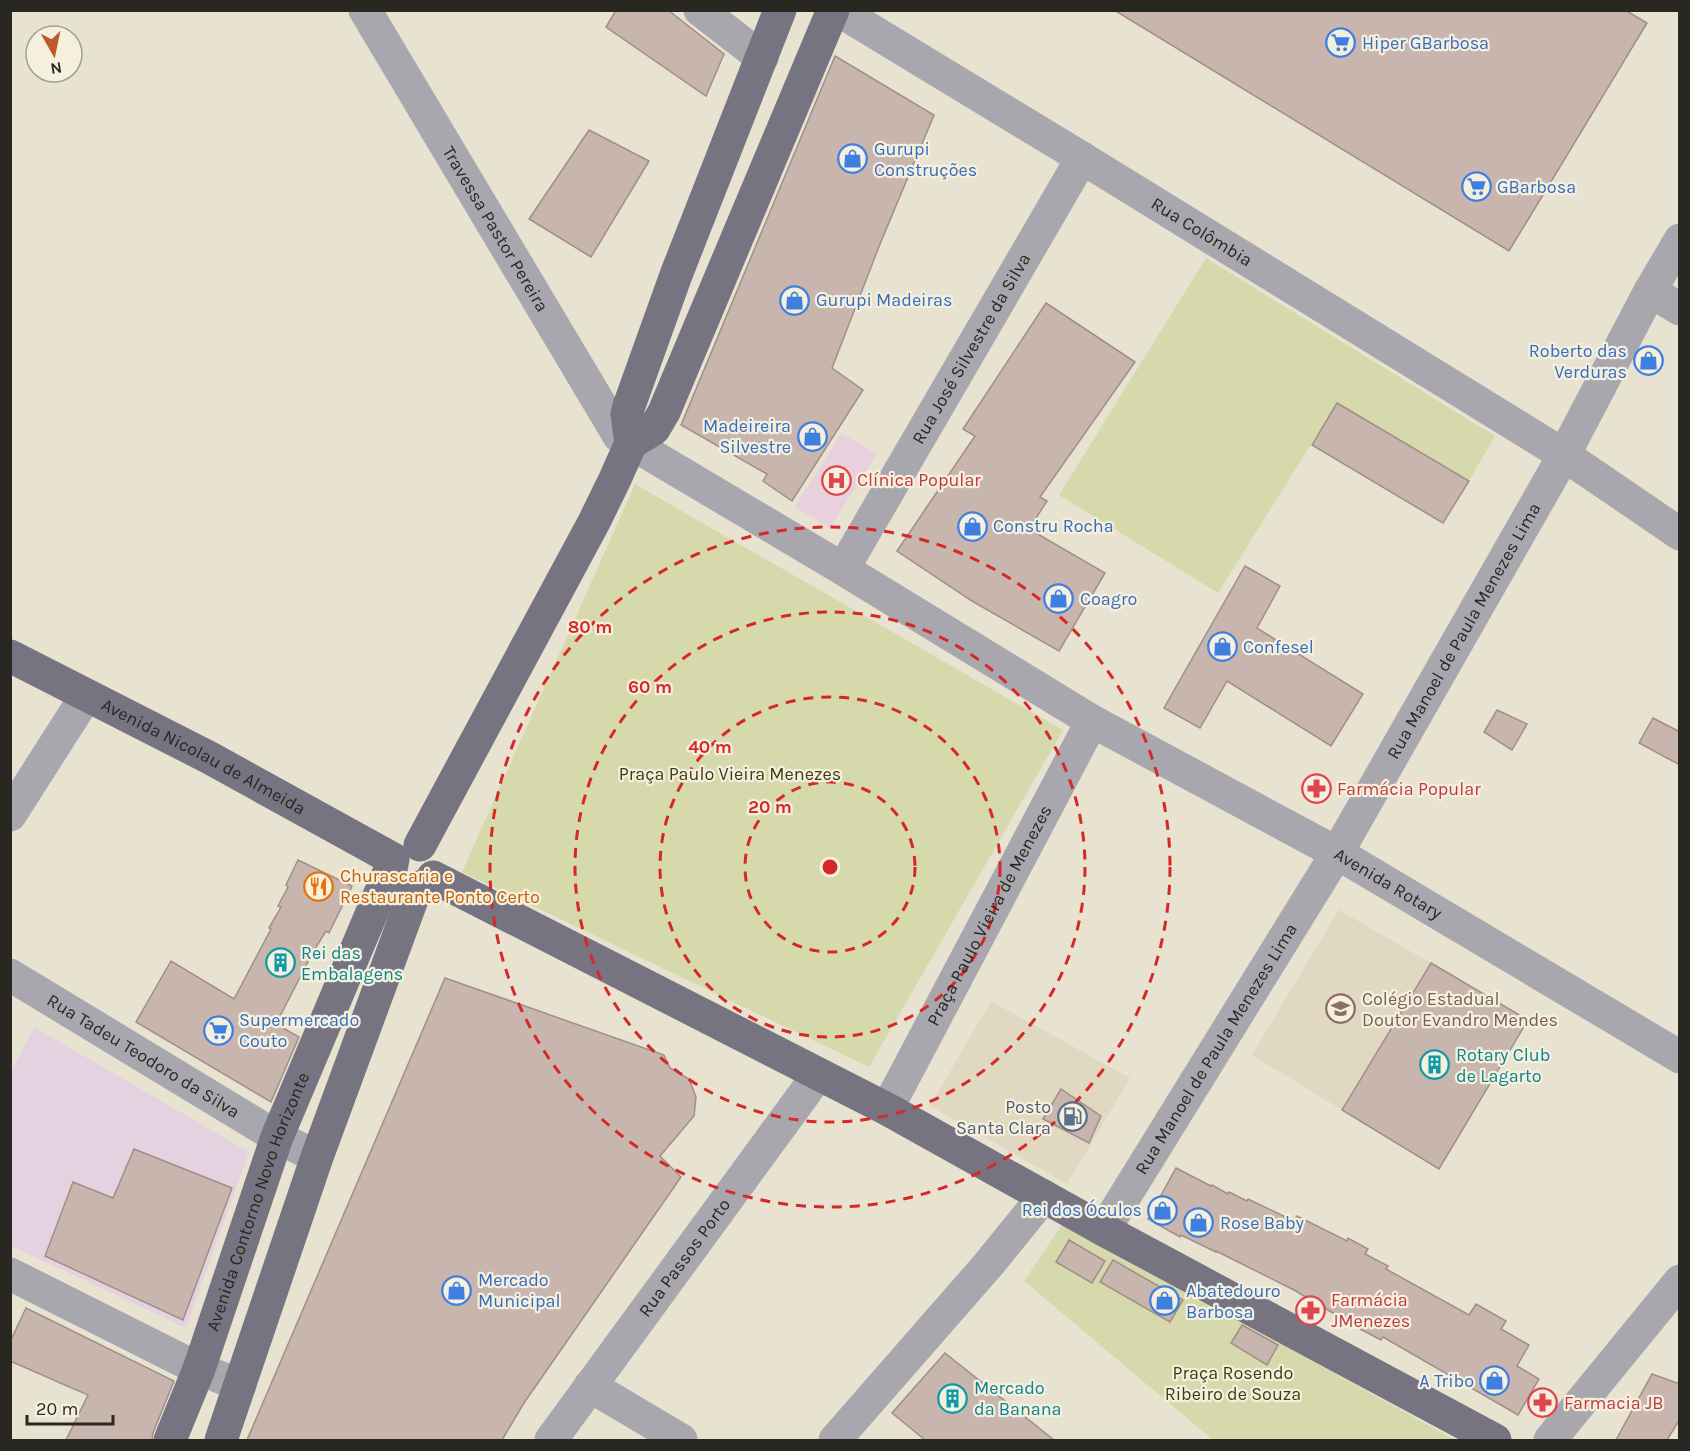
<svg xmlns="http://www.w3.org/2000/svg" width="1690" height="1451" font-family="Karla,sans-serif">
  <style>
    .built { fill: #e0d8c0 }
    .industrial { fill: #e5d2e1 }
    .medical { fill: #e8d1dd }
    .green { fill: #d6d9ac }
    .building { fill: #c8b5ae; stroke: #a08e87; stroke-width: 1.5 }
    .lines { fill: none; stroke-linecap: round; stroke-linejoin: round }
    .minor { stroke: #a8a7ae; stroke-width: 33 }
    .major { stroke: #777482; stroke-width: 33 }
    .ring { fill: none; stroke: #d62828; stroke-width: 3; stroke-dasharray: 10 8 }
    .labels { text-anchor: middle; stroke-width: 4.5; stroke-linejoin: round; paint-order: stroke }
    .shop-label { font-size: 18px; fill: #366cbe; stroke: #f5f0de; text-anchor: start }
    .street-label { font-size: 18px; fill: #292721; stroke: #f5f0de }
    .health-label { font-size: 18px; fill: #be3a42; stroke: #f5f0de; text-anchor: start }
    .park-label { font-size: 18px; fill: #3b3d14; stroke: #f5f0de }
    .food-label { font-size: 18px; fill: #c56008; stroke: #f5f0de; text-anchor: start }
    .culture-label { font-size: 18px; fill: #0d838f; stroke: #f5f0de; text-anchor: start }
    .education-label { font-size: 18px; fill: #785e54; stroke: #f5f0de; text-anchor: start }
    .service-label { font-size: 18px; fill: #4e5e75; stroke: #f5f0de; text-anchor: end }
    .centre { fill: #d62828; stroke: #f5f0de; stroke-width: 3 }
    .ring-label { font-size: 18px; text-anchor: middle; font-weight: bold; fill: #d62828; stroke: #f5f0de; stroke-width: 4.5; stroke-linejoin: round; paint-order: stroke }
  </style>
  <rect width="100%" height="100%" fill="#e8e3d1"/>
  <g class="built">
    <polygon points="1339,910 1431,963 1342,1110 1252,1055"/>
    <polygon points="991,1001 1130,1078 1067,1184 930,1106"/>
  </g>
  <polygon class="industrial" points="34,1027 249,1152 186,1328 11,1246 11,1072"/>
  <polygon class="medical" points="841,433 877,454 830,528 795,507"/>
  <g class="green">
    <polygon points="1206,258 1495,436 1469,481 1337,403 1218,593 1059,495"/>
    <polygon points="635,484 1063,730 869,1067 462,872"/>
    <polygon points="1063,1223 1455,1440 1213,1440 1024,1281"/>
  </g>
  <g class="building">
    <polygon points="616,10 668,10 724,54 706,96 606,27"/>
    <polygon points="1114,10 1625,10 1647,23 1509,251"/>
    <polygon points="835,56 934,115 880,244 832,368 863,390 792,501 763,481 767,474 681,425"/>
    <polygon points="589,130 649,161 591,257 529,219"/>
    <polygon points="1046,303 1135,362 1040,497 1047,501 1029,529 1105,573 1059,651 972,601 897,551 975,436 963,429"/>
    <polygon points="1337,403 1469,481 1443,523 1312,445"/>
    <polygon points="1245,566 1280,586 1257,628 1363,694 1331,746 1227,681 1200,728 1164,708"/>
    <polygon points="1497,710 1527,724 1512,750 1484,732"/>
    <polygon points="1653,718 1680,732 1680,765 1639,743"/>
    <polygon points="298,860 352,886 329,933 326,931 313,952 276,1024 299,1037 271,1102 136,1022 171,961 234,999 271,929 269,928 281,907 278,906 288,887 286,885"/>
    <polygon points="1431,963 1528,1020 1439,1169 1342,1110"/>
    <polygon points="445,978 664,1055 670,1068 689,1079 696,1097 694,1116 660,1156 681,1177 524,1403 502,1440 247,1440"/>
    <polygon points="1061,1089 1101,1116 1089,1143 1043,1119"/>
    <polygon points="134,1149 232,1188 183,1320 45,1256 73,1182 113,1198"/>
    <polygon points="1176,1168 1211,1186 1212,1185 1228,1194 1229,1192 1247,1201 1248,1199 1294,1221 1297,1216 1347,1241 1348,1238 1368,1249 1365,1254 1388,1266 1386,1269 1469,1315 1476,1304 1506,1321 1501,1329 1529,1345 1517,1366 1539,1379 1518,1415 1383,1337 1381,1340 1337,1317 1338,1316 1294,1290 1216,1251 1216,1252 1181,1235 1180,1237 1148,1219"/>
    <polygon points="1069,1240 1105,1261 1092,1283 1056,1262"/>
    <polygon points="1113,1260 1183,1300 1170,1322 1100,1282"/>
    <polygon points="26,1308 174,1381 153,1433 152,1440 66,1440 88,1395 10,1361 10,1342"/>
    <polygon points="1242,1325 1278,1345 1267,1365 1231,1343"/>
    <polygon points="945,1353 1054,1440 925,1440 892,1413"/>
    <polygon points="1652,1374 1680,1384 1680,1419 1667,1440 1616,1440"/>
  </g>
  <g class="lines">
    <g class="minor">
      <path id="s1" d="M365,10L619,436L843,569L1092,721L1337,853L1680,1057"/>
      <polyline points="700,10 762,58"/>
      <path id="s2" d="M838,10L1082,158L1564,455L1680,534"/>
      <polyline points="1650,291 1680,309"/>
      <path id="s3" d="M843,569L1082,158"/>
      <polyline points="10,815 86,696"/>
      <path id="s4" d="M10,975L277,1137L317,1157"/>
      <path id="s5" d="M887,1109L1092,721"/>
      <path id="s6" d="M1104,1230L1337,853L1564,455L1650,291L1680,240"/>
      <polyline points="10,1274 199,1369 240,1385"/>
      <polyline points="590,1386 681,1440"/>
      <path id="s7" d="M551,1440L818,1075"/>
      <polyline points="835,1440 988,1265 1044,1196"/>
      <polyline points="1550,1440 1680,1281"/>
    </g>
    <g class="major">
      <polyline points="631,443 654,429 664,412 833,10"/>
      <path id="s8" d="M10,656L210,758L393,859"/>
      <polyline points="420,845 594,522 615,479 631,443 627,414 629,406 676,275 780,10"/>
      <polyline points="433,877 887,1109 1104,1230 1495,1440"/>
      <path id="s9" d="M170,1440L199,1369L277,1137L392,865"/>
      <polyline points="221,1440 317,1157 414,894 418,887"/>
    </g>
  </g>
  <g class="ring">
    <circle cx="830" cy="867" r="85"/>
    <circle cx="830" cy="867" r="170"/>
    <circle cx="830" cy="867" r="255"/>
    <circle cx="830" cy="867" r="340"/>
  </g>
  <defs>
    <symbol id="supermarket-ring" viewBox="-11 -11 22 22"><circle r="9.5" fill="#f5f0de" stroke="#3f7fe0" stroke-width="1.5"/><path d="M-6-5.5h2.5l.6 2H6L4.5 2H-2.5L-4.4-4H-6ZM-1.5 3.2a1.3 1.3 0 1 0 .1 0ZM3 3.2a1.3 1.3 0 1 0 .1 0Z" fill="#3f7fe0"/></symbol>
    <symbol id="shop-ring" viewBox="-11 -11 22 22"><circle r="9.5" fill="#f5f0de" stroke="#3f7fe0" stroke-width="1.5"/><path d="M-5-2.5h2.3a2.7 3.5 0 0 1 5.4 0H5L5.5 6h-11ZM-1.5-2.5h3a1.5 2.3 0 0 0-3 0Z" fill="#3f7fe0"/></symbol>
    <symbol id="hospital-ring" viewBox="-11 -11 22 22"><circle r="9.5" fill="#f5f0de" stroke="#e0444e" stroke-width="1.5"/><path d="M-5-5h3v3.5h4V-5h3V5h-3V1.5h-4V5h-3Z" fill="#e0444e"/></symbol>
    <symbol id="pharmacy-ring" viewBox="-11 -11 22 22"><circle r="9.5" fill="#f5f0de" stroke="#e0444e" stroke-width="1.5"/><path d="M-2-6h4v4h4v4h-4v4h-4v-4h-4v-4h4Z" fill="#e0444e"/></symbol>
    <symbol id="restaurant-ring" viewBox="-11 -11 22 22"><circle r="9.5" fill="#f5f0de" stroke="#e8710a" stroke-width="1.5"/><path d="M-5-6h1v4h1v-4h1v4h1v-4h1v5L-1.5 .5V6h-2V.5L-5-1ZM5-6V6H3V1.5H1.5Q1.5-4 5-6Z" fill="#e8710a"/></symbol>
    <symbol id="building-ring" viewBox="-11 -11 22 22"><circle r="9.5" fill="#f5f0de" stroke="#0f9aa8" stroke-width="1.5"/><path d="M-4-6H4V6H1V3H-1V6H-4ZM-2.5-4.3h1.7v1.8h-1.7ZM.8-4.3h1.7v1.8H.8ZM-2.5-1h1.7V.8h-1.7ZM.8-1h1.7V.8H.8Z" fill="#0f9aa8"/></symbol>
    <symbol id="school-ring" viewBox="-11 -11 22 22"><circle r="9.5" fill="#f5f0de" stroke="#8d6e63" stroke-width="1.5"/><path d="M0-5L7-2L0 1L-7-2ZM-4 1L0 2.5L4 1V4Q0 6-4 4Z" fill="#8d6e63"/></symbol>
    <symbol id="fuel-ring" viewBox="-11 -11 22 22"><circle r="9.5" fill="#f5f0de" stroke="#5c6f8a" stroke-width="1.5"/><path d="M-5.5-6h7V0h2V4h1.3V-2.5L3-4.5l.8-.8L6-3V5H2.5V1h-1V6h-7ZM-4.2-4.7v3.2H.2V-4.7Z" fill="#5c6f8a"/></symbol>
  </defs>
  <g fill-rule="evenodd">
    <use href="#supermarket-ring" x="1324" y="26" width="33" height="33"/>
    <use href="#shop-ring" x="836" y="142" width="33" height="33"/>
    <use href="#supermarket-ring" x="1460" y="170" width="33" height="33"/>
    <use href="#shop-ring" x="778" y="284" width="33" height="33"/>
    <use href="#shop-ring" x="1632" y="344" width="33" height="33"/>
    <use href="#shop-ring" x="796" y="420" width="33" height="33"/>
    <use href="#hospital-ring" x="820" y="464" width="33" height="33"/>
    <use href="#shop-ring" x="956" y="510" width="33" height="33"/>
    <use href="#shop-ring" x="1042" y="582" width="33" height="33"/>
    <use href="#shop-ring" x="1206" y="630" width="33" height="33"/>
    <use href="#pharmacy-ring" x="1300" y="772" width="33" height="33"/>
    <use href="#restaurant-ring" x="302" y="870" width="33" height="33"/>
    <use href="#building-ring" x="264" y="946" width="33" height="33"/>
    <use href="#school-ring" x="1324" y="992" width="33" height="33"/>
    <use href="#supermarket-ring" x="202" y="1014" width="33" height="33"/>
    <use href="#building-ring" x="1418" y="1048" width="33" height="33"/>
    <use href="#fuel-ring" x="1056" y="1100" width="33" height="33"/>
    <use href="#shop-ring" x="1146" y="1194" width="33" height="33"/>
    <use href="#shop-ring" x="1182" y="1206" width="33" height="33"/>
    <use href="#shop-ring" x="440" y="1274" width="33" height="33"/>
    <use href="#shop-ring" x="1148" y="1284" width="33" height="33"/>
    <use href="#pharmacy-ring" x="1294" y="1294" width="33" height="33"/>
    <use href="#shop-ring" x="1478" y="1364" width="33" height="33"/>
    <use href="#building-ring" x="936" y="1382" width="33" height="33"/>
    <use href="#pharmacy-ring" x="1526" y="1386" width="33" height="33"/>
  </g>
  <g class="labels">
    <g class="shop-label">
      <text x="1362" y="49">Hiper GBarbosa</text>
      <text x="874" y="155">Gurupi<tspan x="874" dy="21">Construções</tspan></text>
      <text x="1497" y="193">GBarbosa</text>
      <text x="816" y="306">Gurupi Madeiras</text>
      <text x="1627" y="357" text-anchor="end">Roberto das<tspan x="1627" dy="21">Verduras</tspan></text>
      <text x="791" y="432" text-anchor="end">Madeireira<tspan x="791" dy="21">Silvestre</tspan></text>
      <text x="993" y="532">Constru Rocha</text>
      <text x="1080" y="605">Coagro</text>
      <text x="1243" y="653">Confesel</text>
      <text x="239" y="1026">Supermercado<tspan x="239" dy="21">Couto</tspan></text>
      <text x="1142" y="1216" text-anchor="end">Rei dos Óculos</text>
      <text x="1220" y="1229">Rose Baby</text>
      <text x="478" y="1286">Mercado<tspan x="478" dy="21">Municipal</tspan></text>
      <text x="1186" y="1297">Abatedouro<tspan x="1186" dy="21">Barbosa</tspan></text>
      <text x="1474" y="1387" text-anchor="end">A Tribo</text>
    </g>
    <g class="street-label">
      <text dy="6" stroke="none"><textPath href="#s1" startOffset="255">Travessa Pastor Pereira</textPath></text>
      <text dy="6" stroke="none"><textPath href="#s2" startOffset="426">Rua Colômbia</textPath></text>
      <text dy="6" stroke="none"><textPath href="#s3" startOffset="255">Rua José Silvestre da Silva</textPath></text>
      <text dy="6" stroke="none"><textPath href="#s6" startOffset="699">Rua Manoel de Paula Menezes Lima</textPath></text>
      <text dy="6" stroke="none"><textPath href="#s8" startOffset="218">Avenida Nicolau de Almeida</textPath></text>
      <text dy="6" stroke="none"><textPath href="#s1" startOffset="1386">Avenida Rotary</textPath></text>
      <text dy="6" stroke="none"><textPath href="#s5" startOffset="219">Praça Paulo Vieira de Menezes</textPath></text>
      <text dy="6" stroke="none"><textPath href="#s6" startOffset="213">Rua Manoel de Paula Menezes Lima</textPath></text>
      <text dy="6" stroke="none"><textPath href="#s4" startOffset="156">Rua Tadeu Teodoro da Silva</textPath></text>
      <text dy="6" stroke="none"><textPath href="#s9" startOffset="254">Avenida Contorno Novo Horizonte</textPath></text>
      <text dy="6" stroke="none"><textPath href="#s7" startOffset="226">Rua Passos Porto</textPath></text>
    </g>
    <g class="health-label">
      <text x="857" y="486">Clínica Popular</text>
      <text x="1337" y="795">Farmácia Popular</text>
      <text x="1331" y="1306">Farmácia<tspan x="1331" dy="21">JMenezes</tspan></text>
      <text x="1564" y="1409">Farmacia JB</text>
    </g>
    <g class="park-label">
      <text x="730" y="780">Praça Paulo Vieira Menezes</text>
      <text x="1233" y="1379">Praça Rosendo<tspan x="1233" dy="21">Ribeiro de Souza</tspan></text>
    </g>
    <g class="food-label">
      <text x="340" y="882">Churascaria e<tspan x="340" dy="21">Restaurante Ponto Certo</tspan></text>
    </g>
    <g class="culture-label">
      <text x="301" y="959">Rei das<tspan x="301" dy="21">Embalagens</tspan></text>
      <text x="1456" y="1061">Rotary Club<tspan x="1456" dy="21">de Lagarto</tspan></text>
      <text x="974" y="1394">Mercado<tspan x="974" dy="21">da Banana</tspan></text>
    </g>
    <g class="education-label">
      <text x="1362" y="1005">Colégio Estadual<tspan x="1362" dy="21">Doutor Evandro Mendes</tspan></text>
    </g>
    <g class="service-label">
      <text x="1051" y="1113">Posto<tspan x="1051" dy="21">Santa Clara</tspan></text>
    </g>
  </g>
  <circle cx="830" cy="867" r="9" class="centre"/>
  <g class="ring-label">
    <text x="590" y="633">80 m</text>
    <text x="650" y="693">60 m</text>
    <text x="710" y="753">40 m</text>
    <text x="770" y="813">20 m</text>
  </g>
  <rect width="1690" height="1451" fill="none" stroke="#292721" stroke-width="24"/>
  <g transform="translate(54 54) rotate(171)"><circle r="28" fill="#f5f0de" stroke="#a3a092" stroke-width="1.5"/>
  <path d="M0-4.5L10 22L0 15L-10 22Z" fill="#bf582e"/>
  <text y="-9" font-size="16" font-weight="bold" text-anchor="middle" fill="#292721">N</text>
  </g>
  <path d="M27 1415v9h86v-9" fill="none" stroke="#292721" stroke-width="3"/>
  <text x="36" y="1415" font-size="18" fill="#292721" stroke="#f5f0de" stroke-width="4.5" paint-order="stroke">20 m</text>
</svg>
